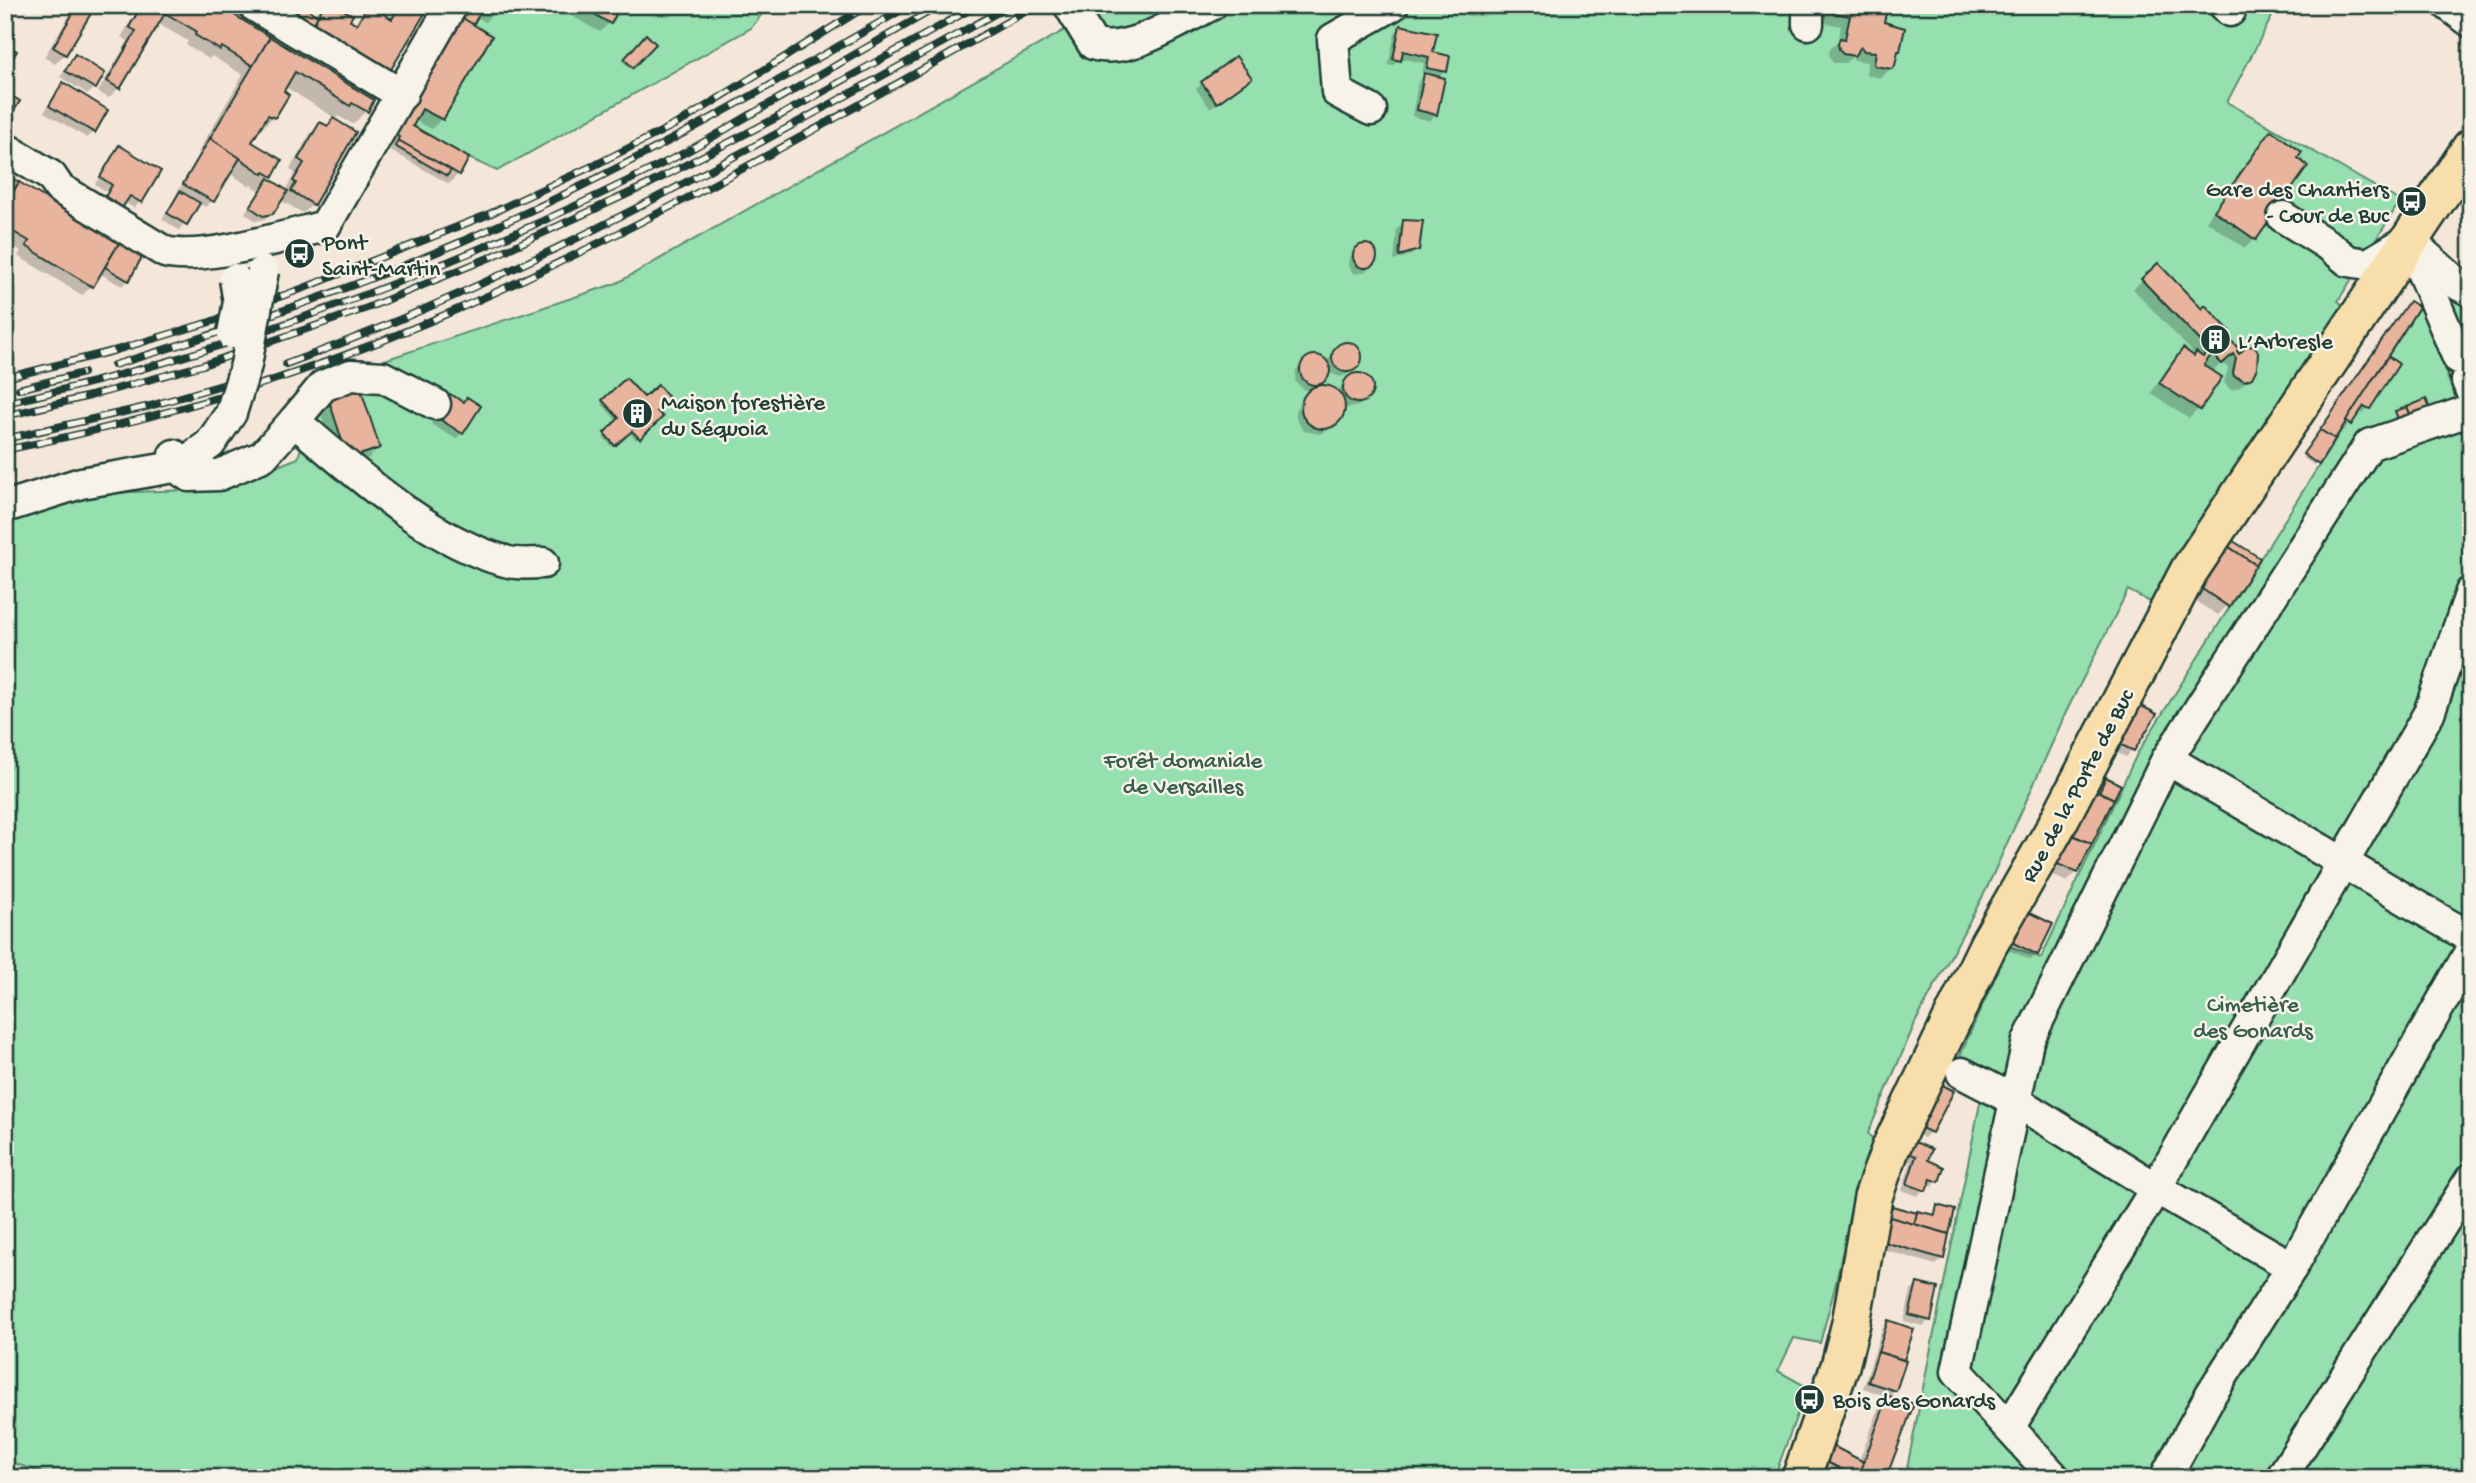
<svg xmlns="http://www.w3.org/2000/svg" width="2476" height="1483" font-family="'Gochi Hand',sans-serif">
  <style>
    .green { fill: #96dfaf; stroke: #5a8e72; stroke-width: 2 }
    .shadow { fill: #0003; fill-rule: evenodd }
    .building { fill: #e9b49d; stroke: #1f3d34; stroke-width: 2 }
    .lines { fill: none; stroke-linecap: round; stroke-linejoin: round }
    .minor-casing { stroke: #1f3d34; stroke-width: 35 }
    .major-casing { stroke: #1f3d34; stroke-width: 42 }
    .minor { stroke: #f7f3e8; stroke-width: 30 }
    .major { stroke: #f8deab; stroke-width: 37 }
    .rail-casing { stroke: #1f3d34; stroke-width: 8 }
    .rail { stroke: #f7f3e8; stroke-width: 5; stroke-dasharray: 16; stroke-linecap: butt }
    .minor-bridge-casing { stroke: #1f3d34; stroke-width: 35; stroke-linecap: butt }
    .minor-bridge { stroke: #f7f3e8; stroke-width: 30 }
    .labels { text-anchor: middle; stroke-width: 5; stroke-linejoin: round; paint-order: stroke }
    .poi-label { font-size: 23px; fill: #1f3d34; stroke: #f7f3e8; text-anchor: start }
    .park-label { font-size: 23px; fill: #375d4d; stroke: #f7f3e8 }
    .street-label { font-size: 23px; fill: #1f3d34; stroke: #f7f3e8 }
  </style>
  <rect width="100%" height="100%" fill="#f4e6d9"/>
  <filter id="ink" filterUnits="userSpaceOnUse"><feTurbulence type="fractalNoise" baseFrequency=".0143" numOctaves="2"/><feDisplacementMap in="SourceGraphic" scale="14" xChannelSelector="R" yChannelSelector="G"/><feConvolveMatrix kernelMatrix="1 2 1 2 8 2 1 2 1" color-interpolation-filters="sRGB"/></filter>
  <g filter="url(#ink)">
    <g class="green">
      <polygon points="468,5 492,5 500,9 502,5 579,5 611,23 621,5 769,5 751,28 497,171 469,158 413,126 422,109 443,120 492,36 473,25 479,13"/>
      <polygon points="1109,5 2278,5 2227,102 2400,201 2338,301 2344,306 2152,603 2128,590 2068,708 1986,890 1915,1023 1868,1133 1875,1142 1855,1192 1835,1287 1820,1343 1794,1338 1778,1371 1807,1387 1774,1478 57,1478 5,1460 5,520 102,493 221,489 298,458 321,381 617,283"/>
      <polygon points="2451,294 2471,304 2471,1478 1905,1478 1981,1098 1949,1080 2009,946 2041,958 2137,754 2419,307"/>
    </g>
    <g class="shadow">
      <polygon points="76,5 94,5 65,54 55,64 44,57"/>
      <path d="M123,5H214L372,101L366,111L353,124L338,116L333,120L313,204L303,213L280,200L265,219L256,221L245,213L260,190L250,185L249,186L229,173L212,201L206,207L198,203L179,230L162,219L181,192L178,191L201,153L198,152L243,75L212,56L209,59L186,45L188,41L157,23L119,88L109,98L98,92L128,41L121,37L136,13ZM284,86L335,118L326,127L320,124L310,134L290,169L295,173L285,191L267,179L271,176L249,143L258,129L260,130L273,117Z"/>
      <polygon points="322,5 346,5 343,11 347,21 354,25 369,5 389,19 398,5 428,5 389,70 315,16"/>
      <polygon points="464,5 500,5 485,22 476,16 471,25 490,36 441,119 432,129 414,120 410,126 466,159 458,174 449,184 390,150 391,147 385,144"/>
      <polygon points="552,5 619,5 609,23 600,32"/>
      <polygon points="1825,5 1886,5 1882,24 1894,65 1881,78 1866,75 1867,62 1854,60 1852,57 1845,63 1833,63 1829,56 1830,49 1838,42 1841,26 1821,22"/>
      <polygon points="5,8 11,11 5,18"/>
      <polygon points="1401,27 1431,54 1445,71 1438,78 1436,114 1430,121 1412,116 1418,82 1426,74 1422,74 1424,63 1400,58 1393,66 1388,65 1395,33"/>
      <polygon points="646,37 653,44 630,69 623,62"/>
      <polygon points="75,57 95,88 88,94 60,77"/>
      <polygon points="1202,83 1243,84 1210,108 1196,89"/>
      <polygon points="63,85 93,132 87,138 44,112"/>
      <polygon points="2271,132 2283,198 2265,214 2255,239 2245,248 2206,221 2261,142"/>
      <polygon points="119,147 140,202 134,208 124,202 115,213 100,203 107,192 95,184"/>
      <polygon points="5,176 139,258 128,280 122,286 99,273 92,286 82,295 18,256 21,251 5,242"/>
      <polygon points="1404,222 1418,249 1411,255 1394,261 1397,229"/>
      <polygon points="1365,245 1373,249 1376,255 1372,264 1366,271 1357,274 1352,272 1348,264 1351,255 1357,248"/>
      <polygon points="2158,265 2223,334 2250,377 2240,387 2231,390 2224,383 2228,368 2222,362 2212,373 2219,378 2198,409 2189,419 2151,393 2173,360 2183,351 2193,358 2195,355 2133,289"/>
      <polygon points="2409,303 2385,357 2396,364 2368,408 2362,414 2358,411 2344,430 2340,428 2315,466 2302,457"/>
      <polygon points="1348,343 1358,349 1359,361 1347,375 1340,377 1328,372 1317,387 1333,390 1338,394 1339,389 1351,376 1363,376 1369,381 1370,393 1359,406 1347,408 1342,404 1340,418 1327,431 1319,434 1304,431 1296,419 1296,410 1299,402 1313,391 1305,390 1295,382 1296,370 1309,358 1320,357 1325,363 1340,345"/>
      <polygon points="2471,354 2471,379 2450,388 2442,368"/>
      <polygon points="626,381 661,417 636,440 628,432 612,447 603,437 618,422 601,403"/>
      <polygon points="359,388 378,448 369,458 339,468 316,399"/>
      <polygon points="444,403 463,404 462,433 456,439 431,424"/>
      <polygon points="2231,541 2227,606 2218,615 2190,598"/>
      <polygon points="2128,711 2133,750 2126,757 2108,748"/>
      <polygon points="2099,793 2077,872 2067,882 2045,872"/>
      <polygon points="2029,914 2037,954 2031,960 2008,950 2023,921"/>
      <polygon points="1952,1091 1930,1132 1924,1138 1910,1131"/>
      <polygon points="1904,1149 1926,1162 1938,1181 1932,1187 1926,1185 1918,1196 1902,1190 1911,1162 1901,1158"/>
      <polygon points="1938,1207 1953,1212 1942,1259 1936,1265 1868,1245 1888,1219 1892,1208 1931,1216"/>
      <polygon points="1917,1285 1929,1320 1923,1326 1904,1321 1911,1291"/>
      <polygon points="1888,1322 1912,1330 1895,1391 1889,1397 1863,1388 1882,1329"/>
      <polygon points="1889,1398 1885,1478 1817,1478 1823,1452 1859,1461 1879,1408"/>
    </g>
    <g class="building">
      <polygon points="78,5 96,5 66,55 53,47"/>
      <polygon points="142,5 170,5 120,89 107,81 136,31 129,27"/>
      <polygon points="170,5 218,5 270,37 253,66 222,47 220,50 195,35 196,31 165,13"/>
      <polygon points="281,5 301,5 318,16 313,25"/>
      <polygon points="324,5 348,5 345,11 353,15 350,20 357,24 368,5 379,5 384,8 381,12 392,19 400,5 430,5 390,71 313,25"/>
      <polygon points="579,5 621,5 611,24"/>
      <polygon points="1831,5 1888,5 1884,22 1905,28 1900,51 1898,51 1895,66 1892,69 1876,66 1874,64 1876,52 1864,51 1861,47 1854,56 1843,54 1839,49 1838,43 1840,38 1845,39 1850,16 1830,12"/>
      <polygon points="467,6 480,13 473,25 461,17"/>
      <polygon points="461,17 492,36 443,120 422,109 413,126 469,158 460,175 398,140 399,137 394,134"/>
      <polygon points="1400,25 1437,33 1433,52 1450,56 1447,72 1427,68 1429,57 1403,51 1401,61 1393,59"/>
      <polygon points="646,34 656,44 633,68 624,59"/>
      <polygon points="270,37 374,100 368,112 352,103 350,106 295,72 284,91 289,95 275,118 268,115 252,142 282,160 273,177 264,172 263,174 210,138"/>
      <polygon points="5,44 17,51 11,61 5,58"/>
      <polygon points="75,54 105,73 96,89 65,71"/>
      <polygon points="1236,56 1252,78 1217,103 1201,82"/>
      <polygon points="1424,73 1445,78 1437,115 1417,110"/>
      <polygon points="63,82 108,110 95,133 49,106"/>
      <polygon points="5,92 20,101 5,125"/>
      <polygon points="333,118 356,132 314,205 291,191 296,183 293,181 304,163 298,159 320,122 328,126"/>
      <polygon points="2271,130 2302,152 2298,158 2308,166 2284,200 2280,196 2268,214 2272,217 2256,240 2214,211"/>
      <polygon points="210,138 240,158 214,202 183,184"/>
      <polygon points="398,140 451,170 447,176 395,146"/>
      <polygon points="119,145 161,171 142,203 130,196 122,208 105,197 112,185 100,177"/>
      <polygon points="5,174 19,182 6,204 5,204"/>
      <polygon points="269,178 288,191 273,214 263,216 250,207"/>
      <polygon points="19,182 119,243 93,287 26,246 29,241 5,227 5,206"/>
      <polygon points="180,191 200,203 187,225 167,213"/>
      <polygon points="1403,220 1423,221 1419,250 1399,256"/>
      <polygon points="119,243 142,257 129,281 105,267"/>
      <circle cx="1365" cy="256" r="12"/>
      <polygon points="2158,263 2202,309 2205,305 2229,330 2225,334 2239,349 2237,351 2239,354 2247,346 2255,347 2258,352 2257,368 2252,378 2245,381 2234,376 2233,373 2236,358 2233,354 2222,364 2212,354 2204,365 2222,377 2200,410 2159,383 2183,348 2194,356 2196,352 2203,357 2208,349 2141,279"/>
      <polygon points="2409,301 2419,307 2335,439 2320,430"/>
      <circle cx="1347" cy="357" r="15"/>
      <circle cx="1315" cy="370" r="15"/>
      <polygon points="2388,356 2399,364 2370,409 2364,406 2351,425 2346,421"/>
      <polygon points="2450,361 2460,383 2452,386 2443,364"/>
      <circle cx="1358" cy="388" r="15"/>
      <polygon points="626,378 644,397 658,385 670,399 657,411 663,417 640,439 632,431 615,446 604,433 619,418 602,400"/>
      <circle cx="1323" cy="407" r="22"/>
      <polygon points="360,387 380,448 348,459 325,388"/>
      <polygon points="450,394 464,402 467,397 481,406 463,434 436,417"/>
      <polygon points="2426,399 2430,408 2411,416 2407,407"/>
      <polygon points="2407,407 2411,416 2399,421 2395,411"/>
      <polygon points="2320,430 2335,439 2319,465 2303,454"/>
      <polygon points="2230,539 2260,558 2256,565 2226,545"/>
      <polygon points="2226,545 2256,565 2229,607 2199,587"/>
      <polygon points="2134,702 2157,714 2134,751 2113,741"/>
      <polygon points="2106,777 2121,785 2114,799 2099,792"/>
      <polygon points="2091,788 2114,799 2092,844 2068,833"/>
      <polygon points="2068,833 2092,844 2078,873 2053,862"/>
      <polygon points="2028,912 2053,924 2038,955 2013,943"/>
      <polygon points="1937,1082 1954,1091 1932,1133 1915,1125"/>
      <polygon points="1910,1140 1932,1149 1928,1160 1944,1167 1939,1182 1931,1179 1926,1191 1907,1184 1916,1156 1906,1152"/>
      <polygon points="1937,1205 1955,1210 1949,1234 1914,1224 1917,1211 1935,1215"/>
      <polygon points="1892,1206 1917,1213 1914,1224 1889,1217"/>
      <polygon points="1879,1214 1949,1234 1944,1259 1873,1239"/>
      <polygon points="1917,1283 1938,1288 1931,1321 1909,1315"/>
      <polygon points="1888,1320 1914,1329 1904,1360 1878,1352"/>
      <polygon points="1878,1352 1906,1361 1896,1391 1868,1382"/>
      <polygon points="1888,1396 1914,1404 1886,1478 1858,1478"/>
      <polygon points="1829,1444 1864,1462 1858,1478 1823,1460"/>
      <polygon points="1823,1460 1857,1478 1844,1478 1821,1465"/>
    </g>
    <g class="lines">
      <defs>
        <g id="minor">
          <polyline points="253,5 402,95"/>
          <path d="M1069,5L1093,44C1128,56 1178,21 1211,5"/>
          <polyline points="1808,5 1808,24"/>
          <polyline points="2224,5 2230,11"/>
          <polyline points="2448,5 2471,22"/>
          <polyline points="1371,110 1337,92 1333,39 1393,5"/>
          <path d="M5,148L51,176L59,188L165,252C202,262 285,236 325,226L452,5"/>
          <polyline points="2283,217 2331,247 2348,261 2368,264 2408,240"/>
          <polyline points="2409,240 2458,358"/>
          <polyline points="2414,245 2459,285 2471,291"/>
          <polyline points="2467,381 2471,391"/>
          <polyline points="294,421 323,386 351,375 383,377 435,404"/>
          <path d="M174,455L183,472L189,476L219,475L263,456L294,421C353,471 429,541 505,561C517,565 531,563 543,563"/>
          <polyline points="5,507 81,483 180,466 210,444 231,413"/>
          <polyline points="2167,759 2471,938"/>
          <polyline points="1962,1073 2014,1100 2156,1188 2292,1267"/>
          <polyline points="2010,1426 2156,1188 2429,713 2471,592"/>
          <polyline points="2055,1478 1957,1371 2028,1041 2167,759 2369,445 2471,410"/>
          <polyline points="2165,1478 2211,1394 2292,1267 2471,950"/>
          <polyline points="2281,1478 2471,1179"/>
        </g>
        <polyline id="major" points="1801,1478 1840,1366 1851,1323 1873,1197 1891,1147 1988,945 2054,830 2189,571 2471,148"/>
      </defs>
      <use href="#minor" class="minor-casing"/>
      <use href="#major" class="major-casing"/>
      <use href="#minor" class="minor"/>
      <use href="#major" class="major"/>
      <defs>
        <g id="rail">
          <path d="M286,364C541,272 774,134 1011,5"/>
          <path d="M114,365C241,327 367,284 488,230C634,165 772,85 910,5"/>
          <polyline points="5,378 113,351 210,322 304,288 487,215 599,163 684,120 868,5"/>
          <polyline points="19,389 83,373"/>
          <path d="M5,403C238,352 462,265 674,158C703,144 730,126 757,111C818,76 879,40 941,5"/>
          <polyline points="5,416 90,396 203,365 367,308 491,257 649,184 774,119 978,5"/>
          <polyline points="5,439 150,406 256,375"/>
          <path d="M5,450C150,421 292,380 428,322C639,232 838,117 1037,5"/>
        </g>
      </defs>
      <use href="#rail" class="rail-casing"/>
      <use href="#rail" class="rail"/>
      <defs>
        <g id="minor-bridge">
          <polyline points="233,333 239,302 235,279"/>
          <polyline points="231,413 246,365 263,271"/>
        </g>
      </defs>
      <use href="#minor-bridge" class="minor-bridge-casing"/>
      <use href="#minor-bridge" class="minor-bridge"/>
    </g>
  </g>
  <defs>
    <symbol id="bus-disc" viewBox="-11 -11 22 22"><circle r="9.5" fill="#1f3d34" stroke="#f7f3e8"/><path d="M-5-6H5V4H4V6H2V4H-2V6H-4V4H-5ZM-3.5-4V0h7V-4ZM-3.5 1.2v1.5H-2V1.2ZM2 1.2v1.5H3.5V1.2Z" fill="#fff"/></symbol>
    <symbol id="building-disc" viewBox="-11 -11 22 22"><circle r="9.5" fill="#1f3d34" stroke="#f7f3e8"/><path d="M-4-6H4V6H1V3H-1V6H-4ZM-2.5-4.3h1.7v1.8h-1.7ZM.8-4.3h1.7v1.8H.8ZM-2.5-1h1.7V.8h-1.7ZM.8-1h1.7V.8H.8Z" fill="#fff"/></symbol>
  </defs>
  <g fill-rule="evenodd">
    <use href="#bus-disc" x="2394" y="184" width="35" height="35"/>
    <use href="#bus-disc" x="282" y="236" width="35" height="35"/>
    <use href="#building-disc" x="2198" y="322" width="35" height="35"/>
    <use href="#building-disc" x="620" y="396" width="35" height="35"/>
    <use href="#bus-disc" x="1792" y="1382" width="35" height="35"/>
  </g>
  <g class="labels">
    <g class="poi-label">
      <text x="2389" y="196" text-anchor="end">Gare des Chantiers<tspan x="2389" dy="26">- Cour de Buc</tspan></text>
      <text x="322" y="249">Pont<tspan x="322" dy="26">Saint-Martin</tspan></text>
      <text x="2238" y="348">L’Arbresle</text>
      <text x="661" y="409">Maison forestière<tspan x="661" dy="26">du Séquoia</tspan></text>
      <text x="1833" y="1407">Bois des Gonards</text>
    </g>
    <g class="park-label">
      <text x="1183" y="767">Forêt domaniale<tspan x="1183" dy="26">de Versailles</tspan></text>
      <text x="2253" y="1011">Cimetière<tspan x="2253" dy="26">des Gonards</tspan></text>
    </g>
    <g class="street-label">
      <text transform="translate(2076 785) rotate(-62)" y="8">Rue de la Porte de Buc</text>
    </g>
  </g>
  <rect width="2476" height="1483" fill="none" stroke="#f7f3e8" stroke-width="28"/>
  <rect x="14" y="14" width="2448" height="1455" fill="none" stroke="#1f3d34" stroke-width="2.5" filter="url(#ink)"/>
</svg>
